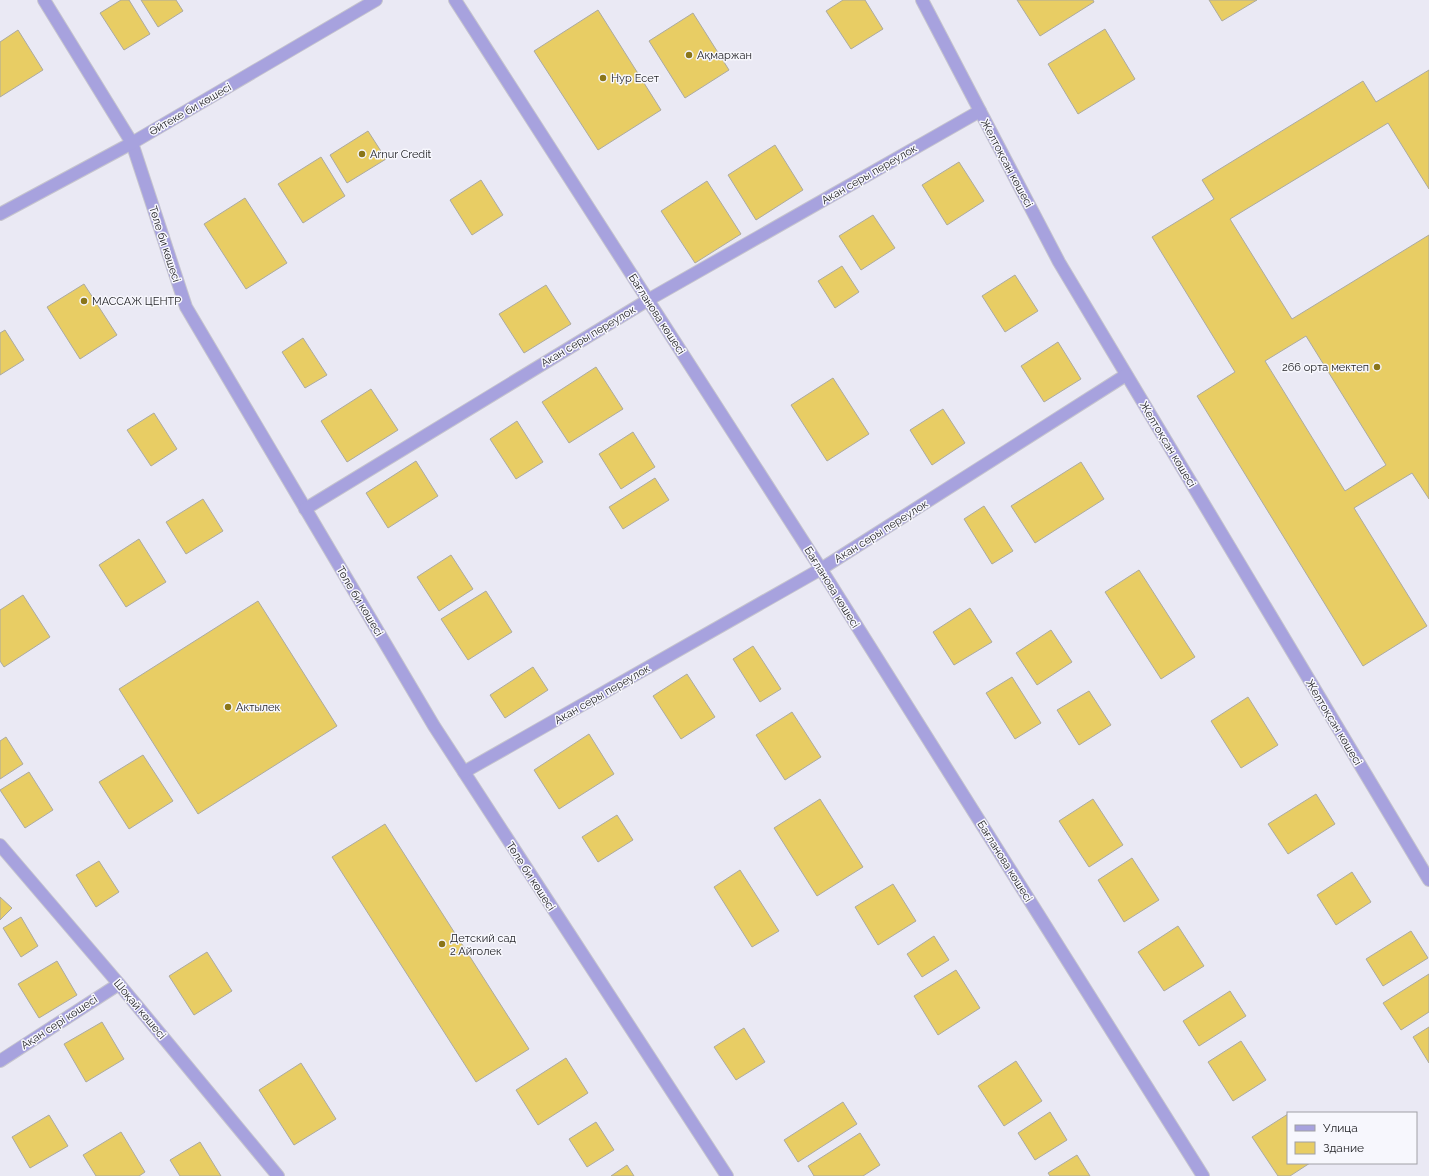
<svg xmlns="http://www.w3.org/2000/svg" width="1429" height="1176" font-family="Raleway,sans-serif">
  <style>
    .building { fill: #e8cd64; stroke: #acaaa0; fill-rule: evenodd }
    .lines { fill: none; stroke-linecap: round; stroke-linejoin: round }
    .street-casing { stroke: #c5c4ce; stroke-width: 14 }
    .street { stroke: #a7a2de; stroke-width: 12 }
    .poi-dot { fill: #8a7519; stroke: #f7f7fd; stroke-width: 1.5 }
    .labels { text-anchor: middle; stroke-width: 3; stroke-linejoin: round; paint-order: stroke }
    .poi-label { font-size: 11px; fill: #1e1e22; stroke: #f7f7fd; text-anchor: start }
    .street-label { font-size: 11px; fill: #1e1e22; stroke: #f7f7fd }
  </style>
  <rect width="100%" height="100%" fill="#eae9f4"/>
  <g class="building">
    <polygon points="121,0 129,0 150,34 124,50 100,13"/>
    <polygon points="141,0 176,0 183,11 158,27"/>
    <polygon points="843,0 865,0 883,29 851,49 826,11"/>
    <polygon points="1017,0 1093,0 1094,2 1040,36"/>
    <polygon points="1209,0 1257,0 1222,21"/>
    <polygon points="598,10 661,110 598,150 534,51"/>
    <polygon points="693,13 729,70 685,98 649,41"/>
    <polygon points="1105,29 1135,79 1078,114 1048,64"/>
    <polygon points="18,30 43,70 0,97 0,42"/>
    <path d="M1429,70V189L1388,123L1230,219L1292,319L1429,235V499L1412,473L1354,508L1427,626L1363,666L1197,396L1235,372L1152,237L1214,199L1202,180L1363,81L1376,102ZM1306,336L1386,465L1345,491L1265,361Z"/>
    <polygon points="368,131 386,159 347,183 330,155"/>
    <polygon points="775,145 803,190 756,220 728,175"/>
    <polygon points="321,157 345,196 303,223 278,184"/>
    <polygon points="959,162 984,201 947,225 922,185"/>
    <polygon points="481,180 503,215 472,235 450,200"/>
    <polygon points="707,181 741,234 695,263 661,211"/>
    <polygon points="245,198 287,263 246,289 204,224"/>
    <polygon points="873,215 895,248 861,270 839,236"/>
    <polygon points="842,266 859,292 835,308 818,281"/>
    <polygon points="1015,275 1038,311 1005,332 982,296"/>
    <polygon points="84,284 117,335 80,359 47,307"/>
    <polygon points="546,285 571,324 524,353 499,314"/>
    <polygon points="5,330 24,360 0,375 0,333"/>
    <polygon points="303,338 327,375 305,388 282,352"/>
    <polygon points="1058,342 1081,379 1044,402 1021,366"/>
    <polygon points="596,367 623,409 569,443 542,402"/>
    <polygon points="833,378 869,434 827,461 791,405"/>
    <polygon points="371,389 398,430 347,462 321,421"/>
    <polygon points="943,409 965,443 932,465 910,430"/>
    <polygon points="154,413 177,449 151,466 127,430"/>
    <polygon points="517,421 543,462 516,479 490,439"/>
    <polygon points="633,432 655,467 621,489 599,454"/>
    <polygon points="416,461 438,496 388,528 366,493"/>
    <polygon points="1081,462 1104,499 1035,543 1011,506"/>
    <polygon points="655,478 669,500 623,529 609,507"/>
    <polygon points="203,499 223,531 186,554 166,522"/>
    <polygon points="984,506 1013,551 992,564 964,519"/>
    <polygon points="139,539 166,582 126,607 99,565"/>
    <polygon points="451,555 473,589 439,611 417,577"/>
    <polygon points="1139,570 1195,657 1161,679 1105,592"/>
    <polygon points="486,591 512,632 468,660 441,619"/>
    <polygon points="23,595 50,637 4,667 0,661 0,610"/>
    <polygon points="258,601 337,726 198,814 119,689"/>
    <polygon points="970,608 992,642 954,665 933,632"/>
    <polygon points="1051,630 1072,662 1037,685 1016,653"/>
    <polygon points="753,646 781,689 760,702 733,659"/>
    <polygon points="533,667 548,690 505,718 490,695"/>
    <polygon points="687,674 715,717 681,739 653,696"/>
    <polygon points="1012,677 1041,723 1015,739 986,693"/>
    <polygon points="1089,691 1111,725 1079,745 1057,710"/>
    <polygon points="1248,697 1278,745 1241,768 1211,721"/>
    <polygon points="792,712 821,757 785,780 756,735"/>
    <polygon points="589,734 614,774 559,809 534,770"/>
    <polygon points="6,737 23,764 0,779 0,741"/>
    <polygon points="143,755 173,801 129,829 99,782"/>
    <polygon points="29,772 53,810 25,828 0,790"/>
    <polygon points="1316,794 1335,824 1288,854 1268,824"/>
    <polygon points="820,799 863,867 817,896 774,828"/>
    <polygon points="1093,799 1123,845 1089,867 1059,821"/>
    <polygon points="617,815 633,840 598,862 582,837"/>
    <polygon points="385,824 529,1049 476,1082 332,857"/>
    <polygon points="1132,858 1159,900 1124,922 1098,880"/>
    <polygon points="99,861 119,892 96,907 76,875"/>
    <polygon points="740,870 779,931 752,947 714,887"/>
    <polygon points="1352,872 1371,902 1336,925 1317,895"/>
    <polygon points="893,884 916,921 878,945 855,907"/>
    <polygon points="0,897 12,908 0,920"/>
    <polygon points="21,917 38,946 21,957 3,928"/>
    <polygon points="1178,926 1204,966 1164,991 1138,952"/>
    <polygon points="1411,931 1428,958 1383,986 1366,959"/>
    <polygon points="934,936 949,960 922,977 907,954"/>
    <polygon points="207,952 232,991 194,1015 169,976"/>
    <polygon points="57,961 77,995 39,1018 18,984"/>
    <polygon points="956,970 980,1008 938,1035 914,996"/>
    <polygon points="1429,974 1429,1012 1401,1030 1383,1003"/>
    <polygon points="1230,991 1246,1016 1199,1046 1183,1021"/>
    <polygon points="102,1022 124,1059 86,1082 64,1044"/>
    <polygon points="1429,1027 1429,1063 1413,1037"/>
    <polygon points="744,1028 765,1062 736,1080 714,1047"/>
    <polygon points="1241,1041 1266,1080 1233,1101 1208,1062"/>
    <polygon points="566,1058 588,1093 538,1125 516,1090"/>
    <polygon points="1016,1061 1042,1101 1004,1126 978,1086"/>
    <polygon points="301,1063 336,1119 294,1145 259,1090"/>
    <polygon points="843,1102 857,1124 798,1162 784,1140"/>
    <polygon points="1050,1112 1067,1140 1035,1160 1018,1133"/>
    <polygon points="1288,1114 1288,1163 1310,1163 1290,1176 1278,1176 1252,1137"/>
    <polygon points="49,1115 68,1146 30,1168 12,1137"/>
    <polygon points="596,1122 614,1150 587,1167 569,1139"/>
    <polygon points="121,1132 145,1172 139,1176 96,1176 83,1155"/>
    <polygon points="860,1133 880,1165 863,1176 814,1176 808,1166"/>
    <polygon points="200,1142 221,1176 180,1176 170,1160"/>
    <polygon points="1077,1155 1090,1176 1050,1176 1048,1173"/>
    <polygon points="627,1165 634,1176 611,1176"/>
  </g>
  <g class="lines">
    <defs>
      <g id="street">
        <polyline points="44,0 132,143 186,307 434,726 727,1176"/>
        <polyline points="455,0 821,569 1203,1176"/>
        <polyline points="922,0 1059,262 1429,880"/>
        <polyline points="0,214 132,143 376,0"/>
        <polyline points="305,509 648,300 980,111"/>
        <polyline points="464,772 821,569 1126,375"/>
        <polyline points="0,845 119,984 278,1176"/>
        <polyline points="0,1061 119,984"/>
      </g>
    </defs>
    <use href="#street" class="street-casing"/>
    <use href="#street" class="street"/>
  </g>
  <g class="poi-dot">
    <circle cx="689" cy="55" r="4"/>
    <circle cx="603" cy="78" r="4"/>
    <circle cx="362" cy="154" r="4"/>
    <circle cx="84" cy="301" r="4"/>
    <circle cx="1377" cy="367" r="4"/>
    <circle cx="228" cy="707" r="4"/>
    <circle cx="442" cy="944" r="4"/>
  </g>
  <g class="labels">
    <g class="poi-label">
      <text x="697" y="59">Ақмаржан</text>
      <text x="611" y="82">Нур Есет</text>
      <text x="370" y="158">Arnur Credit</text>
      <text x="92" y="305">МАССАЖ ЦЕНТР</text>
      <text x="1369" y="371" text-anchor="end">266 орта мектеп</text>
      <text x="236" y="711">Актылек</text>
      <text x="450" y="942">Детский сад<tspan x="450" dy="13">2 Айголек</tspan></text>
    </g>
    <g class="street-label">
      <text transform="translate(190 109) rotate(-30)" y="4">Әйтеке би көшесі</text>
      <text transform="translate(1007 163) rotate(62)" y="4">Желтоқсан көшесі</text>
      <text transform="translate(869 174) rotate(-30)" y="4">Акан серы переулок</text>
      <text transform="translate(165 244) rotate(72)" y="4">Төле би көшесі</text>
      <text transform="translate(657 314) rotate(57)" y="4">Бағланова көшесі</text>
      <text transform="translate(588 336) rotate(-31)" y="4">Акан серы переулок</text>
      <text transform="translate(1168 444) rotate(59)" y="4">Желтоқсан көшесі</text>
      <text transform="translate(881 531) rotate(-32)" y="4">Акан серы переулок</text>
      <text transform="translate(832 587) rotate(58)" y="4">Бағланова көшесі</text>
      <text transform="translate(360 601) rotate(59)" y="4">Төле би көшесі</text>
      <text transform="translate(602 694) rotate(-30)" y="4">Акан серы переулок</text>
      <text transform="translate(1334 722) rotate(59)" y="4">Желтоқсан көшесі</text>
      <text transform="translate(1005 861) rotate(58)" y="4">Бағланова көшесі</text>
      <text transform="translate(531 876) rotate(57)" y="4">Төле би көшесі</text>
      <text transform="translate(140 1009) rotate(50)" y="4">Шоқай көшесі</text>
      <text transform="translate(59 1022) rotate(-33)" y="4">Ақан сері көшесі</text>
    </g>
  </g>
  <rect x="1287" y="1112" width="130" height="52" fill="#f7f7fd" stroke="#a0a0a5"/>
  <rect x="1295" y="1125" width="20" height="6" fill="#a7a2de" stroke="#a0a0a5"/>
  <text x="1323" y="1132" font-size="12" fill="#1e1e22">Улица</text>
  <rect x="1295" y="1142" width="20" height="12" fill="#e8cd64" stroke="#a0a0a5"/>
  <text x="1323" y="1152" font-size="12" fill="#1e1e22">Здание</text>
</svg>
